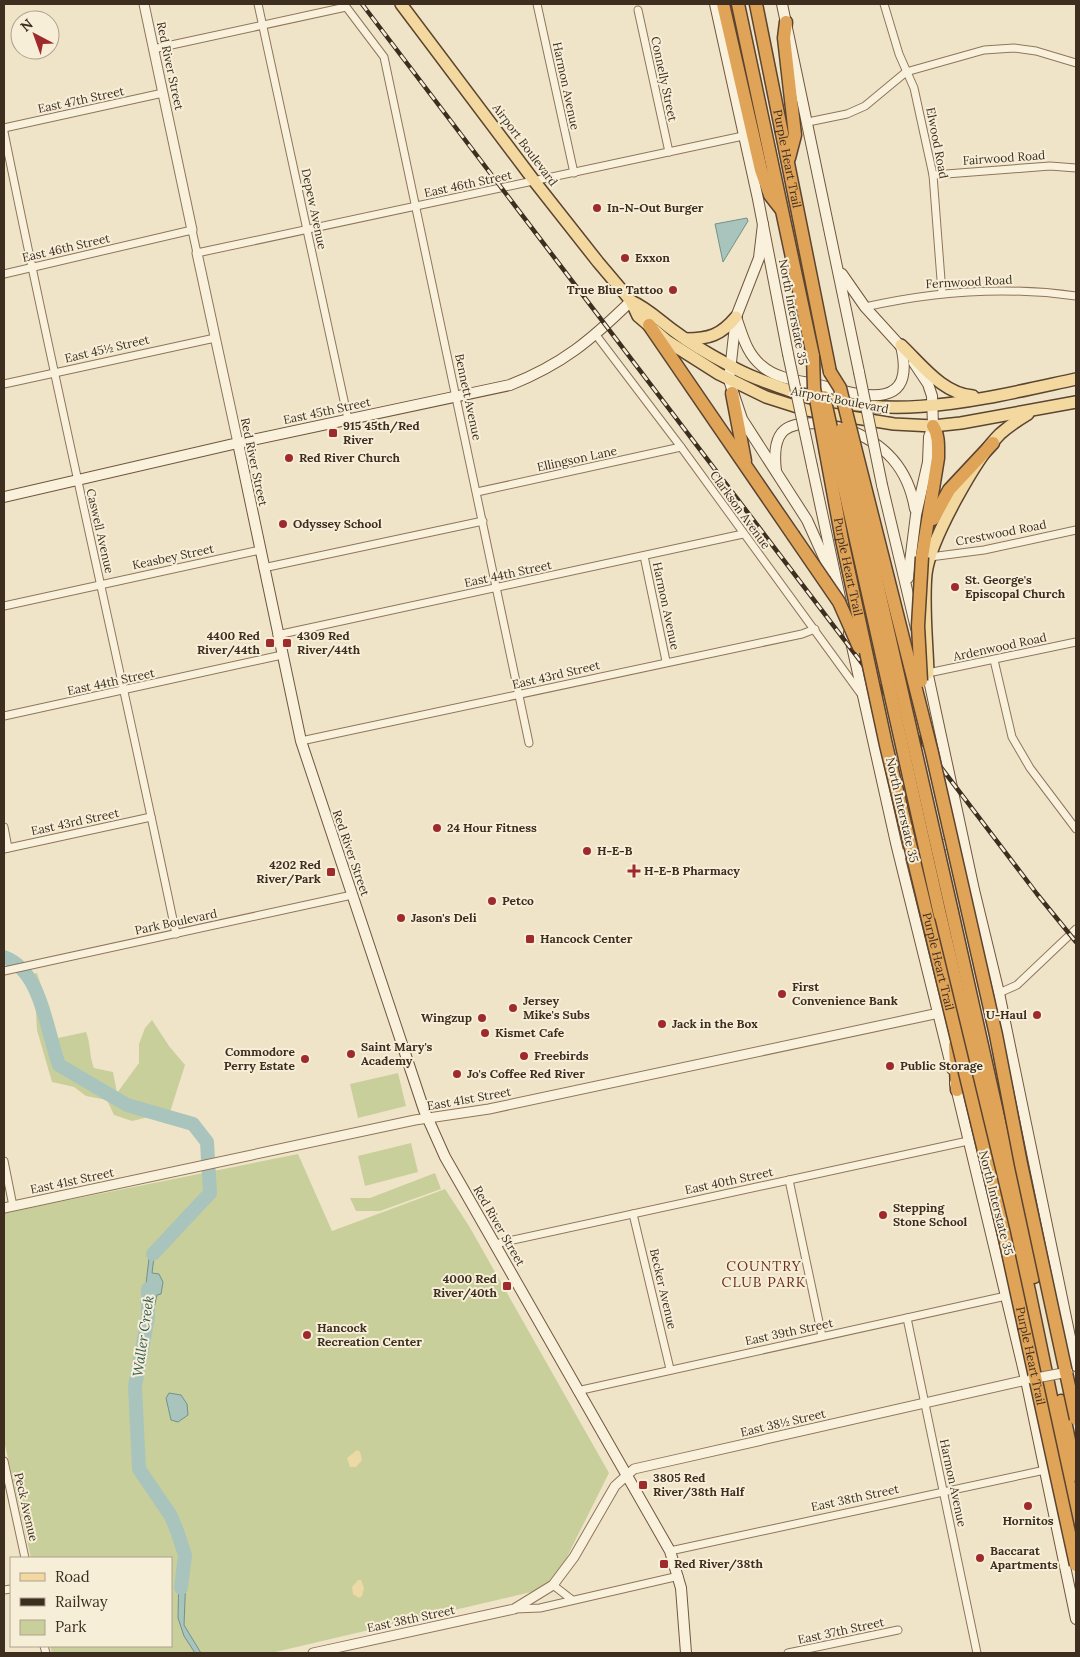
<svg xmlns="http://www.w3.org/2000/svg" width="1080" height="1657" font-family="Lora,serif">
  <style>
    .green { fill: #c9cf9b }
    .sand { fill: #ecd9a5 }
    .water { fill: #a9c4bc; stroke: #6f938a }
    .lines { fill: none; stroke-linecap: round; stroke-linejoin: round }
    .river { stroke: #a9c4bc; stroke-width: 14 }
    .minor-casing { stroke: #8d765c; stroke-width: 9 }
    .tertiary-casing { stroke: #8d765c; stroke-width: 11 }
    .secondary-casing { stroke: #6f573f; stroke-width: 12 }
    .primary-casing { stroke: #5b4430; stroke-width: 14 }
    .motorway-casing { stroke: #5b4430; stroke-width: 15 }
    .minor { stroke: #faf1dc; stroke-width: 7 }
    .tertiary { stroke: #faf1dc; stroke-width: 9 }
    .secondary { stroke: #faf1dc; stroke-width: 10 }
    .primary { stroke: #f3d9a0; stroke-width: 11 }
    .motorway { stroke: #e0a458; stroke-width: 12 }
    .rail-casing { stroke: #3d2e20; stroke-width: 4.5 }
    .rail { stroke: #f7eed8; stroke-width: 2.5; stroke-dasharray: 8; stroke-linecap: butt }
    .tertiary-bridge-casing { stroke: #8d765c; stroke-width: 11; stroke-linecap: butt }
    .secondary-bridge-casing { stroke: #6f573f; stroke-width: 12; stroke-linecap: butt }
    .motorway-bridge-casing { stroke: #5b4430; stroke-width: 15; stroke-linecap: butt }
    .tertiary-bridge { stroke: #faf1dc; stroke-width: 9 }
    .secondary-bridge { stroke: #faf1dc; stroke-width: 10 }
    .motorway-bridge { stroke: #e0a458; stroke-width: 12 }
    .poi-dot { fill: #9e2a2b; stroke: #f7eed8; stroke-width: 2 }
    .labels { text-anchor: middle; stroke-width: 4; stroke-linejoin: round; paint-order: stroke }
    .street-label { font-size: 12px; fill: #3d2e20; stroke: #f7eed8 }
    .poi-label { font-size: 12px; font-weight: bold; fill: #3d2e20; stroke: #f7eed8; text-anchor: start }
    .neighbourhood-label { font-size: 14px; letter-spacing: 1px; fill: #6b2e1e; stroke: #f7eed8 }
    .water-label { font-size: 14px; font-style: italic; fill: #2f5d5a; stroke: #f7eed8 }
  </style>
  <rect width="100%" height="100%" fill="#f0e4c8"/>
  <g class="green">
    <path d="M37,973L58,1038L86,1032C91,1044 89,1056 94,1068L113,1072L117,1093L139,1063V1044L145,1028L152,1020L169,1046L185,1065L170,1112L132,1121L114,1115L107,1100L86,1096L74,1087L52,1082L37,1030L35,998L23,977Z"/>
    <polygon points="398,1073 406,1106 358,1118 350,1084"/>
    <polygon points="411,1143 418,1172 365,1186 358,1156"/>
    <polygon points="298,1154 332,1231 445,1189 469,1226 609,1473 553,1585 548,1588 271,1653 52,1653 50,1646 171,1646 171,1558 31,1558 4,1441 4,1213"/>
    <polygon points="435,1173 441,1189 380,1211 356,1211 350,1198 370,1198"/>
  </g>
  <g class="sand">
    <polygon points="357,1450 360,1452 362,1460 356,1467 350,1467 347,1458"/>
    <polygon points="358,1580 361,1580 364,1588 362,1596 359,1598 353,1594 352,1587"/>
  </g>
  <g class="water">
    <polygon points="747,218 748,221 723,262 715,224"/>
    <polygon points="161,1238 164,1243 154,1257 152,1273 159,1274 163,1282 161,1294 157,1295 154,1308 145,1307 141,1303 143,1287 146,1284 150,1250"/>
    <polygon points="169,1393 181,1395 187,1404 188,1415 178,1422 171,1420 166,1398"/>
    <path d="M174,1525C185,1530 189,1559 186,1569L180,1564L181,1552L172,1529Z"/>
    <polygon points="179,1569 185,1572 186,1575 184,1625 201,1653 195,1653 184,1636 178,1618"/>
  </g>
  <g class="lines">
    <g class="river">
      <path d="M4,957C42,971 46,1030 59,1065L127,1105L193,1124L207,1142L210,1193L153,1254"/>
      <polyline points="148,1289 148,1317 135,1386 139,1469 171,1516 177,1531 185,1555 181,1588"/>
    </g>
    <defs>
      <g id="minor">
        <polyline points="258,4 348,419"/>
        <polyline points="344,4 384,57 529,743"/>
        <polyline points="537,4 574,173"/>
        <polyline points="884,4 899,54 914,88 933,175 942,293"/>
        <polyline points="638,10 669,152"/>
        <polyline points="153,49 346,7"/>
        <polyline points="808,122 847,114 865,106 906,72 984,50 1014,48 1036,51 1076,63"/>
        <polyline points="4,128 163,93"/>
        <path d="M4,132C58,400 120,666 176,934"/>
        <polyline points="933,175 1050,166 1076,168"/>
        <polyline points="4,274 192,230 197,253 743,136"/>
        <path d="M865,307C935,291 1004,286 1076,296"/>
        <polyline points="596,335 681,447 861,694"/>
        <polyline points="4,384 215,338"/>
        <polyline points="477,492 681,447"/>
        <polyline points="644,556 666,661"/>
        <polyline points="930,557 984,550 1076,530"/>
        <polyline points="263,568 483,521"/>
        <polyline points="4,606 260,550"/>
        <polyline points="277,635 743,534"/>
        <polyline points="994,660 1012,737 1030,768 1076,829"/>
        <polyline points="928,673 1076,642"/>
        <polyline points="4,716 282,655"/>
        <polyline points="301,741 802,634 815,629"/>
        <polyline points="4,827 8,848"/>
        <polyline points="4,849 151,817"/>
        <polyline points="4,971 352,895"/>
        <polyline points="999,993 1017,985 1076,929"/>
        <polyline points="4,1161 13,1206"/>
        <polyline points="789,1180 822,1336"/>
        <polyline points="633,1214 670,1369"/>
        <polyline points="495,1244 968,1141"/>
        <polyline points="907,1318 977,1653"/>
        <polyline points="577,1391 1006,1296"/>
        <polyline points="4,1461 25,1558"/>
        <polyline points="670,1551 1045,1470"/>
        <polyline points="553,1585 571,1599"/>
        <polyline points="4,1590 11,1589"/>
        <polyline points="515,1609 540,1608 679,1576"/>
        <polyline points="44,1646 46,1653"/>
        <polyline points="788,1653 898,1630"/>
      </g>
      <g id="tertiary">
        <polyline points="144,4 192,230"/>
        <polyline points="197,253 238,443"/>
        <polyline points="899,855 955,842 957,843"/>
        <polyline points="4,1208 415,1120 489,1109 939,1013"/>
        <polyline points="313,1653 514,1609 553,1585 574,1557 615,1486 634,1469 1031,1379"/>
      </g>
      <g id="secondary">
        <polyline points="715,4 758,199 788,354"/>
        <polyline points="782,4 859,372"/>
        <polyline points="763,224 759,258 736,317 729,380 742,419 807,520 830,571"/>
        <polyline points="842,274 865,307 905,351"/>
        <path d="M737,320C743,337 747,354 762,366C776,379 801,381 819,385C860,395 917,414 901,346"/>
        <path d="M846,429C885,443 908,468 915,509"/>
        <polyline points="238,443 301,741 424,1110 445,1157 670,1551 681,1588 686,1653"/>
        <polyline points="812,466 841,602"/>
        <path d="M776,471C771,429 786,420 827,424"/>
        <polyline points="882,485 916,628"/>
        <path d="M4,497L229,445L510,385C563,364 591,340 631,301"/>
        <polyline points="908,578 916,515 928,462 929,437 933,426 932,396 928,384 914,363"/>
        <polyline points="849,633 896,843 952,1069"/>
        <polyline points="926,666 974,890 999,993 1076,1366"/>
        <polyline points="955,1083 1026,1380 1076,1619"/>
      </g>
      <g id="primary">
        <polyline points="401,4 535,182 598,262 631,301 638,316 667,341 719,374 766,397 807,410 894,424 933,426 961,423 1076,402"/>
        <path d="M631,301C647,308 659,320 674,331C691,344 710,355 729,365C747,376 768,383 788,390C891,424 974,401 1076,379"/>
        <path d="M686,339C709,339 721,335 736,317"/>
        <path d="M901,345C922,365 943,394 973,396"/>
        <path d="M928,673C927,641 923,606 926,574C930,540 976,458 1000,434C1009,426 1018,420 1028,414"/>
      </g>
      <g id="motorway">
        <polyline points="723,4 761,170 770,195 781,209"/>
        <polyline points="738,4 813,356"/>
        <path id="s1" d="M756,4L830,372"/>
        <polyline points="786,22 784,38 795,135 789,158"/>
        <polyline points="649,325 793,535"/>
        <polyline points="732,393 745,461"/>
        <polyline points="933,519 949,490 993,443"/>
        <path d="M922,557L938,458C938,447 939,435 933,426"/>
        <polyline points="952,912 1034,1277"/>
        <polyline points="940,915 1029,1291 1076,1518"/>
        <polyline points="955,1045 957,1090"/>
        <polyline points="1061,1401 1076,1475"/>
      </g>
    </defs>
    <use href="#minor" class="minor-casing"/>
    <use href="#tertiary" class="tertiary-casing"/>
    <use href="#secondary" class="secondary-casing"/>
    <use href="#primary" class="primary-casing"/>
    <use href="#motorway" class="motorway-casing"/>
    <use href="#minor" class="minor"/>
    <use href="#tertiary" class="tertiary"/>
    <use href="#secondary" class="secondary"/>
    <use href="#primary" class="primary"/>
    <use href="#motorway" class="motorway"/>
    <defs>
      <polyline id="rail" points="362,4 1037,894 1076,942"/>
    </defs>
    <use href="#rail" class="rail-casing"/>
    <use href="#rail" class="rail"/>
    <defs>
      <polyline id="tertiary-bridge" points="1031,1379 1068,1372"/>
      <g id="secondary-bridge">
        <polyline points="788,354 812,466"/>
        <polyline points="859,372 882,485"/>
      </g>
      <g id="motorway-bridge">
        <path id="s2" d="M813,356L814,388L842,540L886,745L1004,1234L1076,1565"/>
        <polyline points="830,372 840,388 932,753 996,1035 1021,1164 1076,1419"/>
        <polyline points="824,397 940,915"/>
        <polyline points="842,429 952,912"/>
        <polyline points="793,535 839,602 859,647"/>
        <polyline points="921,681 918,626 922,557"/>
      </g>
    </defs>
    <use href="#tertiary-bridge" class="tertiary-bridge-casing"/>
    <use href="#secondary-bridge" class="secondary-bridge-casing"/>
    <use href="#motorway-bridge" class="motorway-bridge-casing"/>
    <use href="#tertiary-bridge" class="tertiary-bridge"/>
    <use href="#secondary-bridge" class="secondary-bridge"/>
    <use href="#motorway-bridge" class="motorway-bridge"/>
  </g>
  <g class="poi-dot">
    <circle cx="597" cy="208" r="5"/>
    <circle cx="625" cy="258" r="5"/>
    <circle cx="673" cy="290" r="5"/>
    <rect x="328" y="428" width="10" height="10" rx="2.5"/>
    <circle cx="289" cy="458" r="5"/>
    <circle cx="283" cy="524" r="5"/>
    <circle cx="955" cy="587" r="5"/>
    <rect x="265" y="638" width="10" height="10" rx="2.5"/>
    <rect x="282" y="638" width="10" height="10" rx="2.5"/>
    <circle cx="437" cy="828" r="5"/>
    <circle cx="587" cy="851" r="5"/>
    <path d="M631.5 863.5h5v5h5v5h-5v5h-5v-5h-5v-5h5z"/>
    <rect x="326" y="867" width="10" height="10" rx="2.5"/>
    <circle cx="492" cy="901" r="5"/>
    <circle cx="401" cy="918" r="5"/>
    <rect x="525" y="934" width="10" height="10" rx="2.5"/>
    <circle cx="782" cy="994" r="5"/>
    <circle cx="513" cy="1008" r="5"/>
    <circle cx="1037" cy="1015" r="5"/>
    <circle cx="482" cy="1018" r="5"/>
    <circle cx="662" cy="1024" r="5"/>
    <circle cx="485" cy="1033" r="5"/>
    <circle cx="351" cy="1054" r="5"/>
    <circle cx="524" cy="1056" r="5"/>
    <circle cx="305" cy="1059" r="5"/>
    <circle cx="890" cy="1066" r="5"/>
    <circle cx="457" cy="1074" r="5"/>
    <circle cx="883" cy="1215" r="5"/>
    <rect x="502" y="1281" width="10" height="10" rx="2.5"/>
    <circle cx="307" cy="1335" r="5"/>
    <rect x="638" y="1480" width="10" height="10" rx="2.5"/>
    <circle cx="1028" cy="1506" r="5"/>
    <circle cx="980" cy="1558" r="5"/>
    <rect x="659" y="1559" width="10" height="10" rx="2.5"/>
  </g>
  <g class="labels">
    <g class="street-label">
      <text transform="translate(170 66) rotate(78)" y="4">Red River Street</text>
      <text transform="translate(664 79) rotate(78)" y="4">Connelly Street</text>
      <text transform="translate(566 86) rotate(78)" y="4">Harmon Avenue</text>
      <text transform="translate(81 100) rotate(-12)" y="4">East 47th Street</text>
      <text transform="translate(937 143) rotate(79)" y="4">Elwood Road</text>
      <text transform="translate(525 145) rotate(53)" y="4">Airport Boulevard</text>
      <text dy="4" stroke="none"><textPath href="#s1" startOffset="158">Purple Heart Trail</textPath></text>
      <text transform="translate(1004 158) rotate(-4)" y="4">Fairwood Road</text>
      <text transform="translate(468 184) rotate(-12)" y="4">East 46th Street</text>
      <text transform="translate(314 209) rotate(78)" y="4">Depew Avenue</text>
      <text transform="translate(66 248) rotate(-13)" y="4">East 46th Street</text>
      <text transform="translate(969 282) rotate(-3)" y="4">Fernwood Road</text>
      <text transform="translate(793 312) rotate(79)" y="4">North Interstate 35</text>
      <text transform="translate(107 349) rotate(-13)" y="4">East 45½ Street</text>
      <text transform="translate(468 397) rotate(78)" y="4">Bennett Avenue</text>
      <text transform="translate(840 400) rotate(11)" y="4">Airport Boulevard</text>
      <text transform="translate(327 411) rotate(-12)" y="4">East 45th Street</text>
      <text transform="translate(577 459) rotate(-12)" y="4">Ellingson Lane</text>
      <text transform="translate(254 462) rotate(78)" y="4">Red River Street</text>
      <text transform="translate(740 510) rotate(54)" y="4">Clarkson Avenue</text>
      <text transform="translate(100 531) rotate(77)" y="4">Caswell Avenue</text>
      <text transform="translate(1001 533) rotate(-11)" y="4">Crestwood Road</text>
      <text transform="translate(173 557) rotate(-12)" y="4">Keasbey Street</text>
      <text dy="4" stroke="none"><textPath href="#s2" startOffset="214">Purple Heart Trail</textPath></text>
      <text transform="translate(508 574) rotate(-12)" y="4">East 44th Street</text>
      <text transform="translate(666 606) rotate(78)" y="4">Harmon Avenue</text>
      <text transform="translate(1000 647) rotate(-12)" y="4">Ardenwood Road</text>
      <text transform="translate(556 675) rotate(-13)" y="4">East 43rd Street</text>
      <text transform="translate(111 682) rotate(-12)" y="4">East 44th Street</text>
      <text transform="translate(902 810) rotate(77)" y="4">North Interstate 35</text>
      <text transform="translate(75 822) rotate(-12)" y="4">East 43rd Street</text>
      <text transform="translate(351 853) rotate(71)" y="4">Red River Street</text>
      <text transform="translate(176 922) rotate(-12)" y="4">Park Boulevard</text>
      <text dy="4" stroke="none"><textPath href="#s2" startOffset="619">Purple Heart Trail</textPath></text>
      <text transform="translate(469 1099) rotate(-10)" y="4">East 41st Street</text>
      <text transform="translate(72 1181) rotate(-12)" y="4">East 41st Street</text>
      <text transform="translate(729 1181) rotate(-12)" y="4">East 40th Street</text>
      <text transform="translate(996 1203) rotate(76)" y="4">North Interstate 35</text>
      <text transform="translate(499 1226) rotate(60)" y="4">Red River Street</text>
      <text transform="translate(663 1289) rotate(77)" y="4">Becker Avenue</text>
      <text transform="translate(789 1332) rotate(-12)" y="4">East 39th Street</text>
      <text dy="4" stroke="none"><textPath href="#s2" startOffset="1024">Purple Heart Trail</textPath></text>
      <text transform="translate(783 1423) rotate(-13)" y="4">East 38½ Street</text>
      <text transform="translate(953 1483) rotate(78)" y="4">Harmon Avenue</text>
      <text transform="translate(855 1498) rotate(-12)" y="4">East 38th Street</text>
      <text transform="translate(26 1507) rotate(77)" y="4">Peck Avenue</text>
      <text transform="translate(411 1619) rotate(-12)" y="4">East 38th Street</text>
      <text transform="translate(841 1631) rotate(-12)" y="4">East 37th Street</text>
    </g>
    <g class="poi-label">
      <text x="607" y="212">In-N-Out Burger</text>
      <text x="635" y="262">Exxon</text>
      <text x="663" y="294" text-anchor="end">True Blue Tattoo</text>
      <text x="343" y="430">915 45th/Red<tspan x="343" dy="14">River</tspan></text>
      <text x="299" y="462">Red River Church</text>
      <text x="293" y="528">Odyssey School</text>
      <text x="965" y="584">St. George's<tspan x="965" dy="14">Episcopal Church</tspan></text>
      <text x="260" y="640" text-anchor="end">4400 Red<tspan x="260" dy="14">River/44th</tspan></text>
      <text x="297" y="640">4309 Red<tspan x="297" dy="14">River/44th</tspan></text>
      <text x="447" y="832">24 Hour Fitness</text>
      <text x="597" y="855">H-E-B</text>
      <text x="321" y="869" text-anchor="end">4202 Red<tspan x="321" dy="14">River/Park</tspan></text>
      <text x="644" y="875">H-E-B Pharmacy</text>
      <text x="502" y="905">Petco</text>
      <text x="411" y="922">Jason's Deli</text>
      <text x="540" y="943">Hancock Center</text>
      <text x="792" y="991">First<tspan x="792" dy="14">Convenience Bank</tspan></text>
      <text x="523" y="1005">Jersey<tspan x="523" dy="14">Mike's Subs</tspan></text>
      <text x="1027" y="1019" text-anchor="end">U-Haul</text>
      <text x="472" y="1022" text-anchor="end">Wingzup</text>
      <text x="672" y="1028">Jack in the Box</text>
      <text x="495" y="1037">Kismet Cafe</text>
      <text x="361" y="1051">Saint Mary's<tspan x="361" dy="14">Academy</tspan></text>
      <text x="295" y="1056" text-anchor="end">Commodore<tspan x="295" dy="14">Perry Estate</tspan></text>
      <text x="534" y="1060">Freebirds</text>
      <text x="900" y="1070">Public Storage</text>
      <text x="467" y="1078">Jo's Coffee Red River</text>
      <text x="893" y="1212">Stepping<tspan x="893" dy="14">Stone School</tspan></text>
      <text x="497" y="1283" text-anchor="end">4000 Red<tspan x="497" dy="14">River/40th</tspan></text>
      <text x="317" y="1332">Hancock<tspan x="317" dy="14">Recreation Center</tspan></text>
      <text x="653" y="1482">3805 Red<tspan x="653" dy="14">River/38th Half</tspan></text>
      <text x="1028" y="1525" text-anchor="middle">Hornitos</text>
      <text x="990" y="1555">Baccarat<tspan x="990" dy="14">Apartments</tspan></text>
      <text x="674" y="1568">Red River/38th</text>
    </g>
    <g class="neighbourhood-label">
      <text x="764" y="1271">COUNTRY<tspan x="764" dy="16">CLUB PARK</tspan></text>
    </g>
    <g class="water-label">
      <text transform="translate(143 1336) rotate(-82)" y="5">Waller Creek</text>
    </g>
  </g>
  <rect width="1080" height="1657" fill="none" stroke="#3d2e20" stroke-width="10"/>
  <rect x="10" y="1557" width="162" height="90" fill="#f7eed8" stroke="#ada18e"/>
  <rect x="20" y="1573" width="25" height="8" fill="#f3d9a0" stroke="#ada18e"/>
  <text x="55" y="1582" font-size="15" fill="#3d2e20">Road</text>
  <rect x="20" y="1598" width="25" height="8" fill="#3d2e20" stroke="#ada18e"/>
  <text x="55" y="1607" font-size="15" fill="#3d2e20">Railway</text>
  <rect x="20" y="1620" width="25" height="15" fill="#c9cf9b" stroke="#ada18e"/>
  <text x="55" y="1632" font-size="15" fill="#3d2e20">Park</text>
  <g transform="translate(35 35) rotate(319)"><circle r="24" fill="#f7eed8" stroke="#ada18e"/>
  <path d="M0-4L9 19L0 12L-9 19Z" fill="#9e2a2b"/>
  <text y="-8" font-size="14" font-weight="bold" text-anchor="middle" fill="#3d2e20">N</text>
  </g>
</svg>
